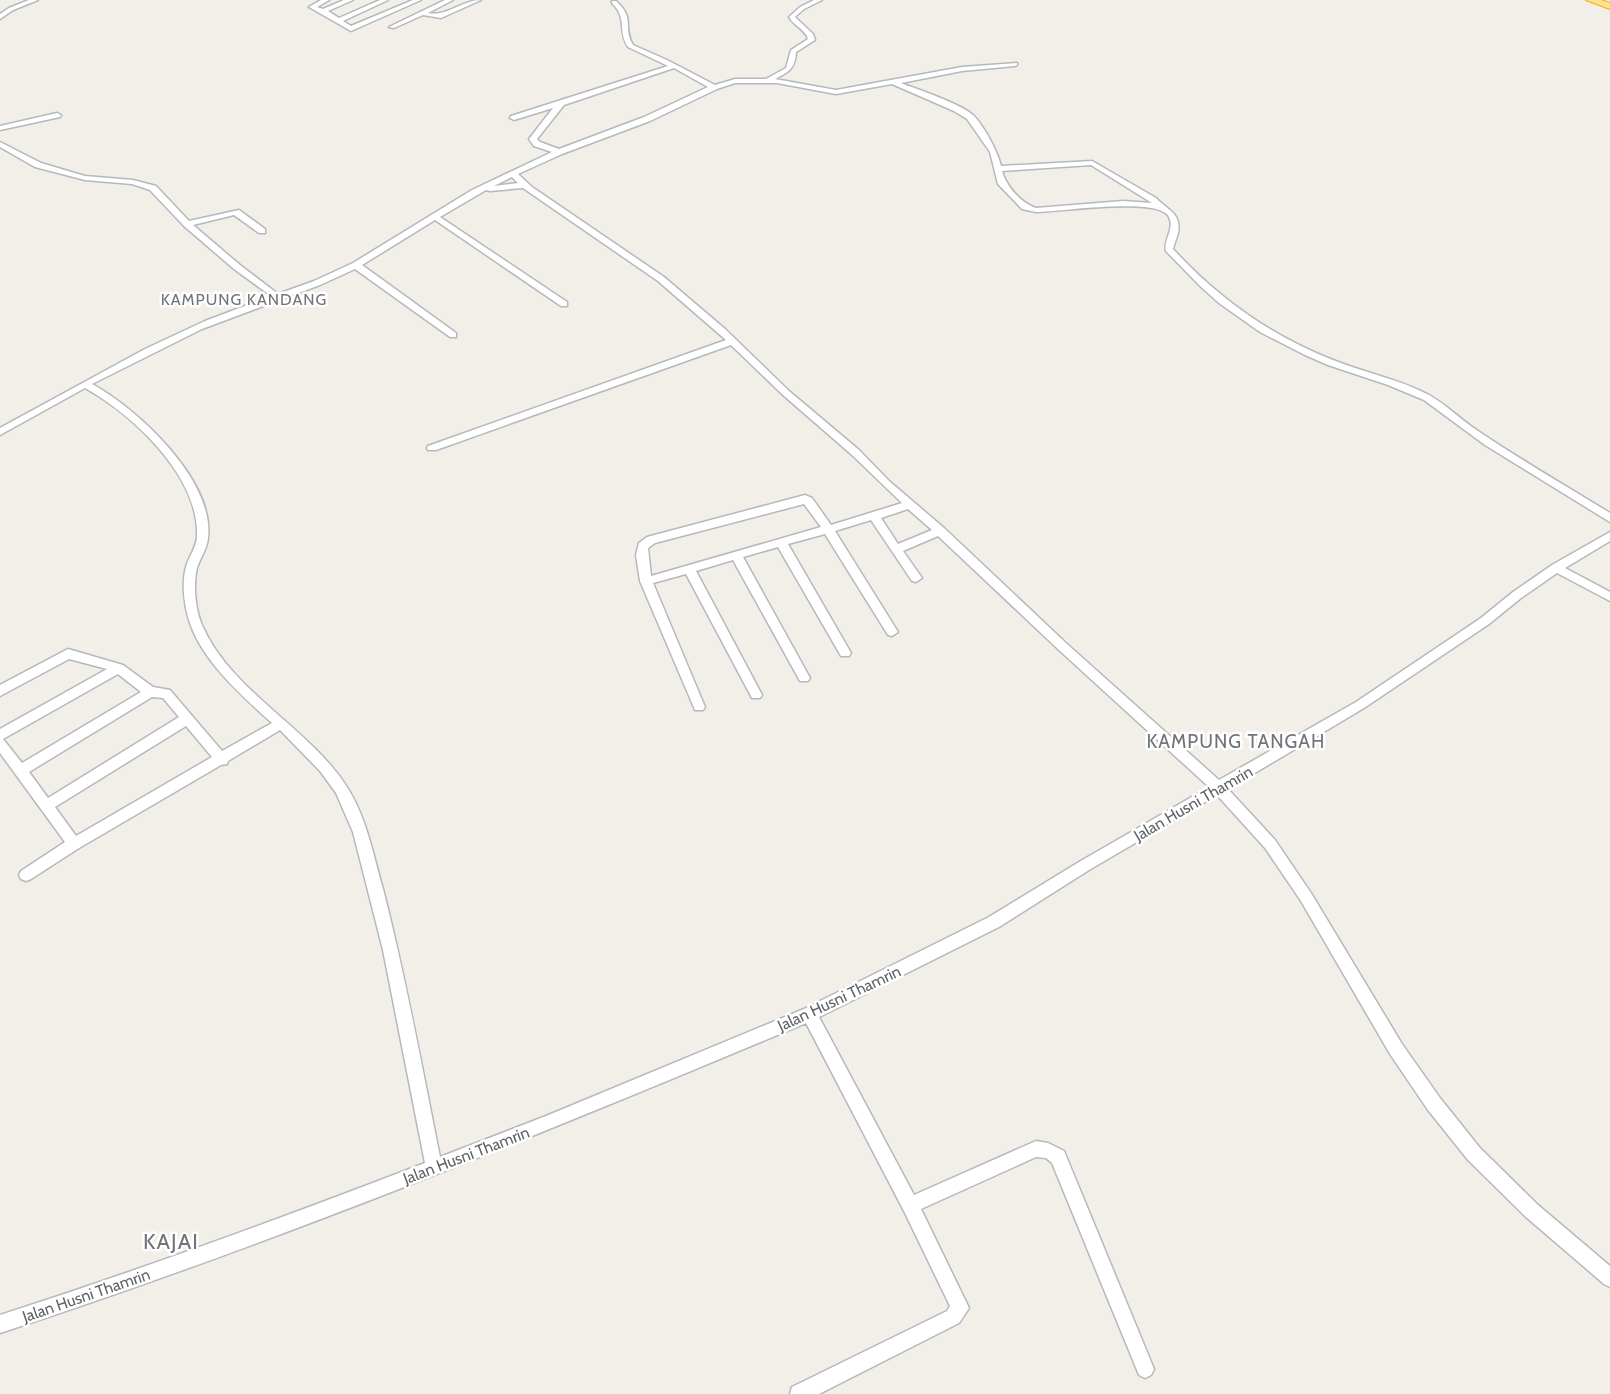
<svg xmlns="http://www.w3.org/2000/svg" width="1610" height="1394" font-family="Cabin,sans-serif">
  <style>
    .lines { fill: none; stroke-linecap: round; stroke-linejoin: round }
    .minor-casing { stroke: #b5b8bc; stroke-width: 3 }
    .highway-casing { stroke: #f9ab00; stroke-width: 2 }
    .minor { fill: #fff; fill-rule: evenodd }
    .highway { fill: #fde293; fill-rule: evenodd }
    .labels { text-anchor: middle; stroke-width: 5; stroke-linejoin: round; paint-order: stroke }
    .far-quarter-label { font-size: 16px; letter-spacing: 1px; fill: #70757a; stroke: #fff }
    .street-label { font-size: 16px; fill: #5f6368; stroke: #fff }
    .quarter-label { font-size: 19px; letter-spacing: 1px; fill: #70757a; stroke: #fff }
    .near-quarter-label { font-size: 22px; letter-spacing: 1px; fill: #70757a; stroke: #fff }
  </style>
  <rect width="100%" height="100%" fill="#f1efe8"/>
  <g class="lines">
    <defs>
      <g id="minor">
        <polygon points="29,0 38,0 13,10 0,19 0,14 9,8"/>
        <polygon points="321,0 329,0 317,7 323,9 344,0 353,0 328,11 339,18 380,0 388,0 343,21 351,26 413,0 421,0 351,31 309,7"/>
        <path d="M445,0H453L428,13C447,17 462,0 481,0L441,18L423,15L394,28L389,27Z"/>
        <path d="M814,0H822L804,9L795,17L813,34L815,40L796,52C795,69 789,72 775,79L836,90L962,67L1017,63V65L1015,66L962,71L901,83C919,90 959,103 973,115C984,126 998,152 1001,166L1092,161L1156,198C1167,210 1182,213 1178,233C1177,238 1174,243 1173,249C1218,298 1271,336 1333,360C1365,373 1399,379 1429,395C1447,405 1461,420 1478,431C1521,460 1566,486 1610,513V522L1485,445L1424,400L1388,385L1328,365L1305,355L1260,332L1219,303L1200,286L1166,251C1163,240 1175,229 1169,217C1160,196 1058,212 1036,212L1022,209L998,184L990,152L967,119L954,111L892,84L836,94L777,83H735L717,89L650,121L562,154L518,174L532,187L664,277L725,329L789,391L859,450L889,481L944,528L1067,644L1219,780L1356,702L1481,618L1513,592L1552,565L1610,532V541L1565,568L1610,592V601L1557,573L1521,598L1489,624L1364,708L1228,789L1275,840L1311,893L1402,1044L1440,1098L1480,1148L1538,1205L1610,1266V1287L1604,1284L1526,1217L1468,1160L1428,1110L1390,1054L1301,901L1265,848L1217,795L1089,870L999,927L819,1017L914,1195L1036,1141L1048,1143L1064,1151L1154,1369L1151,1375L1145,1378L1139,1375L1052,1163L1046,1158L1036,1157L921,1209L969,1308L959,1323L819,1394H790L792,1387L947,1311L950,1306L904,1211L806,1023C539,1135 275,1243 0,1333V1315C143,1269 285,1217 425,1163L383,950L353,832L336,793L320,771L280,730L228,761L227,764L221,765L79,848L31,879L26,881L21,879L19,875L21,871L65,842L0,753V729L107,669L69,659L0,696V685L68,649L123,665L153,687L170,690L222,751L272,723C242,696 201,660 189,620C184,604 181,581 187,564C190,555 197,546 197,536C199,476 133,415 85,388L0,435V428L145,349L205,321L271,296L234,269L184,226L150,190L132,184L85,180L35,167L0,147V142L41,163L85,176L133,180L156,186L189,221L239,210L265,229V233H259L234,215L193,225L240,265L278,294L314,281L353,263L472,190L552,152L534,146L529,139L553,108L514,120L510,118L511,116L668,66L628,47C617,30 628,19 612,3V1H616C636,19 622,26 633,45L667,60L715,85L735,79H766L786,68L791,50L808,39C806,30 794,26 789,17L800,7ZM674,68L708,87L644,117L559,149L540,142L537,139L564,105ZM1091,165L1152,203L1123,201L1036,208C1021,203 1006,186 1002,171ZM512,177L518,183L494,186ZM523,188L658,281L726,340L428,446L427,448L428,450H436L731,345L783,395L851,454L902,503L831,525L812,498L805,495L647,537L639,543L636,555L640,581L695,710H703L705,707L653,583L686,574L752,698H760L762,695L696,571L733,560L800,681H808L810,678L743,557L778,547L841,656H849L851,653L788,544L825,534L888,635L892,636L898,632L835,531L871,520L912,581L916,582L922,578L903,551L938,536L1059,650L1209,787L1079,862L989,917L804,1009L546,1116L440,1157C422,1068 406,978 383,889C373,854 366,815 345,784C306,726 230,690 202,625C195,609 193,584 197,568C200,558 207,549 208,538C215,481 138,409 92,384L202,329L320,285L355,269L450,337H456V333L362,265L435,220L561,306H567V302L440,217L486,190L490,191ZM804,504L821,527L651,576L648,548L655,543ZM908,509L932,530L898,544L881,518ZM118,674L141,692L22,763L3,739ZM152,697L163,698L179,717L48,798L29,772ZM186,726L212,757L76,836L55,807Z"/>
        <polygon points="57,113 61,115 60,117 0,130 0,126"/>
      </g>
      <polygon id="highway" points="1586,0 1601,0 1610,3 1610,9"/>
    </defs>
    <use href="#minor" class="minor-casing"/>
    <use href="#highway" class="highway-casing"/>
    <use href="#minor" class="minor"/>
    <use href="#highway" class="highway"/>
  </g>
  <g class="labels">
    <g class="far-quarter-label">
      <text x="244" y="305">KAMPUNG KANDANG</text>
    </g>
    <g class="street-label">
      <text transform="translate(1193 803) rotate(-30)" y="6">Jalan Husni Thamrin</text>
      <text transform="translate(839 998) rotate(-25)" y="6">Jalan Husni Thamrin</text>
      <text transform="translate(466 1155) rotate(-21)" y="6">Jalan Husni Thamrin</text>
      <text transform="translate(86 1295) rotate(-19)" y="6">Jalan Husni Thamrin</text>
    </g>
    <g class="quarter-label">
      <text x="1236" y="748">KAMPUNG TANGAH</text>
    </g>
    <g class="near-quarter-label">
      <text x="171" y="1249">KAJAI</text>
    </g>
  </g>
</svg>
